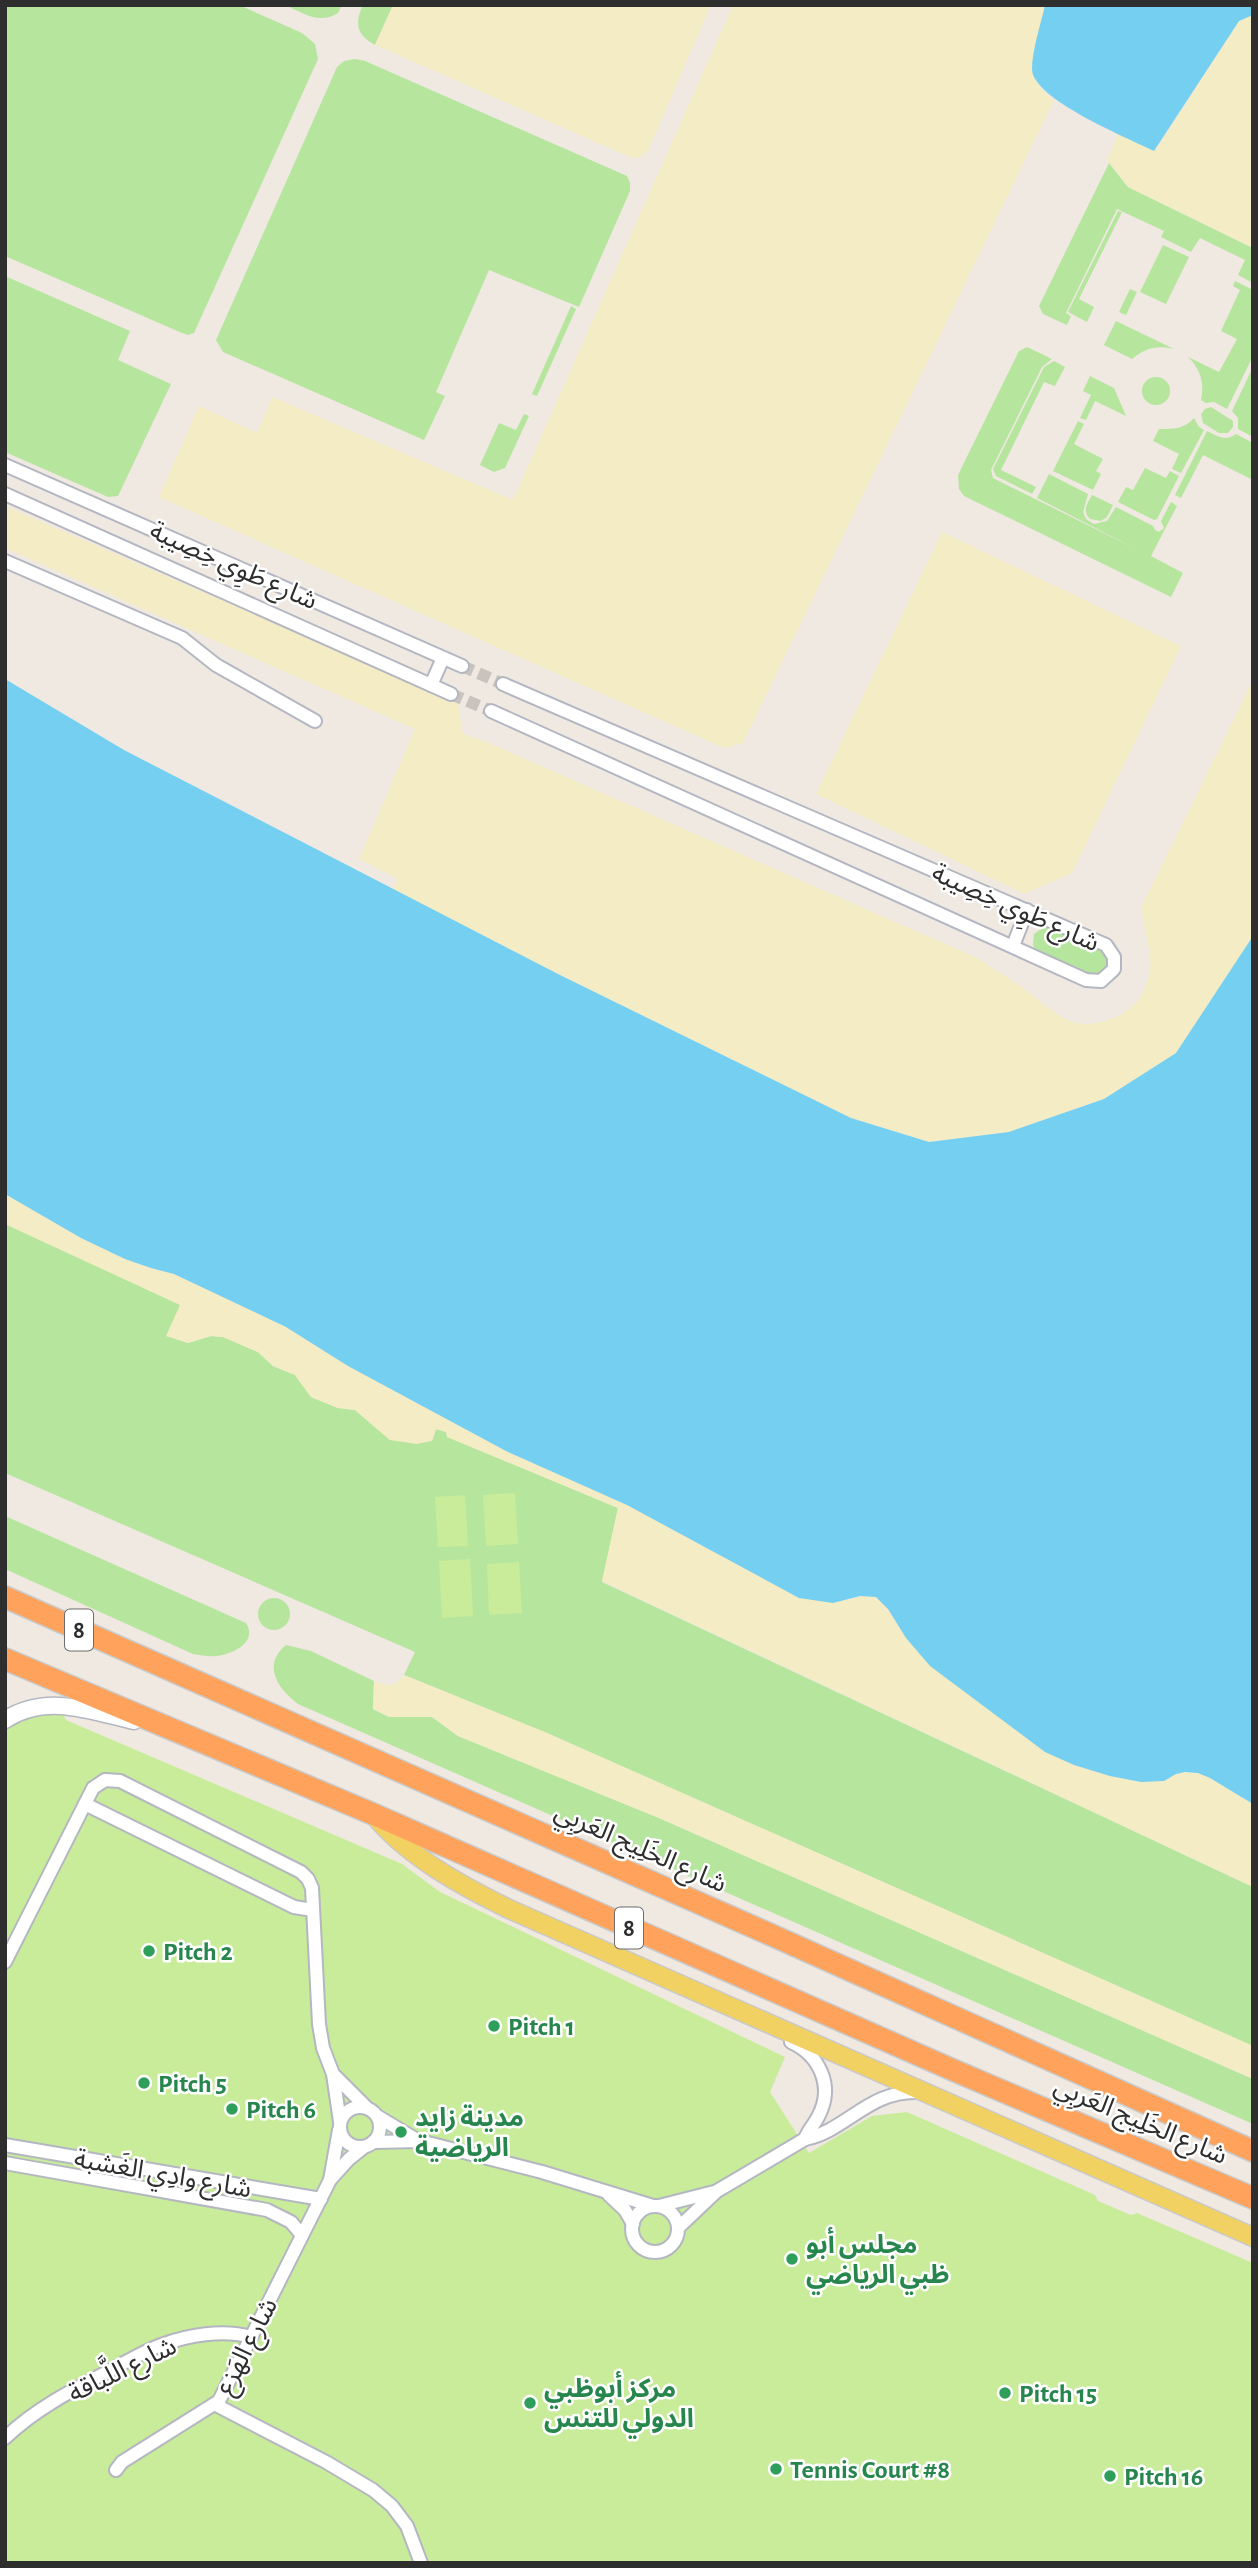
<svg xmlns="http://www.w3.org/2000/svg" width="1258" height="2568" font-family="'Alegreya Sans','Noto Sans Arabic',sans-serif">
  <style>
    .green { fill: #b6e59e }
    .sand { fill: #f3ecc5 }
    .pitch { fill: #c9ec9a }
    .water { fill: #75cff0 }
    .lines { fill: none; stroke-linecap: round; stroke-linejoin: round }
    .street-tunnel { stroke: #c8c4bd; stroke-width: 12; stroke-dasharray: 12 6; stroke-linecap: butt }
    .street-casing { stroke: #b4b7c1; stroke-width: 16 }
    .secondary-casing { stroke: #b4b7c1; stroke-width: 19 }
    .primary-casing { stroke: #c9c9c9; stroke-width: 21 }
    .highway-casing { stroke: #c9c9c9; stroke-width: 24 }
    .street { stroke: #fff; stroke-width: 12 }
    .secondary { stroke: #fff; stroke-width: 16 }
    .primary { stroke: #f2d163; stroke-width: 18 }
    .highway { stroke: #ffa35c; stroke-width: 21 }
    .leisure-dot { fill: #2e9e5b; stroke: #fff; stroke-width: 2.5 }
    .labels { text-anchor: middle; stroke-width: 5; stroke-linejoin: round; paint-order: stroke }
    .shield { fill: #fff; stroke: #6d6d6d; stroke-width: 2 }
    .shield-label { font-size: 24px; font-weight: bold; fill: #2e2e2e }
    .street-label { font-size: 26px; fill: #2e2e2e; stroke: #fff }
    .leisure-label { font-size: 26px; font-weight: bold; fill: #27864d; stroke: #fff; text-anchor: start }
  </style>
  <rect width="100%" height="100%" fill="#efe9e1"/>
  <g class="green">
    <polygon points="5,5 239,5 302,33 315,44 318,59 194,333 188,335 182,333 5,256"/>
    <path d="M285,5H342L338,13C319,25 303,13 285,5Z"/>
    <path d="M363,5H393L375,45C357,35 354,24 363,5Z"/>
    <polygon points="355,59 365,61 627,176 630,183 630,191 579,307 489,270 436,392 445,396 424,440 223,352 216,340 337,67 344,61"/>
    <polygon points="1109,163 1128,187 1253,248 1253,283 1238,275 1245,260 1200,238 1191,252 1161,237 1164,231 1117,209 1066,313 1071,316 1067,325 1043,314 1039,306"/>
    <polygon points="1118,211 1122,212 1079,299 1094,307 1087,322 1068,312"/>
    <polygon points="1163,245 1189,257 1166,304 1140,292"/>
    <polygon points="5,276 130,331 118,360 171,384 118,496 108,497 5,452"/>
    <path d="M1235,281L1253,290V356L1227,409L1214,402L1206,403L1201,400C1205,383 1200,368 1188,357L1219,372L1237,339L1221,331L1240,290L1233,286Z"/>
    <polygon points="1130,289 1137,292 1126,315 1119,312"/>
    <polygon points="571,306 576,309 537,396 532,394"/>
    <path d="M1116,321L1174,349C1157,345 1145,348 1132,359L1104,345Z"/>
    <polygon points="1027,347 1052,359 1042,367 991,470 993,478 1138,550 1037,498 1049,474 1088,494 1083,512 1086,519 1094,524 1107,521 1116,507 1153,526 1155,530 1159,532 1164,528 1161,521 1171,502 1177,506 1151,556 1183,573 1171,597 964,496 959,489 958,475 1019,351"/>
    <polygon points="1054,361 1065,367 1055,386 1044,382 1001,470 1036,487 1032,494 996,476 993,469 1044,367"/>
    <polygon points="1253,367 1253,437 1238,429 1238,418 1232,411"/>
    <polygon points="1090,376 1114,388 1126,416 1095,401 1086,420 1080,418 1091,395 1083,391"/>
    <circle cx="1156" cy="391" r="14"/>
    <polygon points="1211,407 1233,421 1233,427 1228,433 1219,433 1203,423 1201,414 1205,409"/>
    <polygon points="524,414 529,416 505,468 494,472 480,465 499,423 516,430"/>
    <path d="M1194,418L1199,427L1204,430L1181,473L1172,469L1179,454L1153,441L1159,429C1173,429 1185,429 1194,418Z"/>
    <polygon points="1078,421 1084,424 1074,444 1103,459 1096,471 1101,474 1093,490 1053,471"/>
    <path d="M1207,431C1217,436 1226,442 1236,434L1253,443V480L1203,455L1181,498L1175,495Z"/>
    <polygon points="1145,468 1166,478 1170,471 1179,476 1157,519 1154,520 1118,502 1126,487 1133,490"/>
    <path d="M1092,495L1113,505L1107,517L1101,521L1090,519C1082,511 1087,504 1092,495Z"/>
    <path d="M1047,925C1062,931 1107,942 1108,960C1109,972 1102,975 1091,978L1035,950L1033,945L1034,934Z"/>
    <polygon points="5,1224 181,1305 167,1336 188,1343 211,1336 223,1337 258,1352 273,1366 295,1375 311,1397 338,1408 355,1410 390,1440 432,1441 436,1429 446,1432 448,1437 618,1508 602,1582 1253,1887 1253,2046 547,1733 404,1675 415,1652 5,1473"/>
    <path d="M5,1516L246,1623C258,1642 233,1654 217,1656C209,1657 201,1655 193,1654L5,1569Z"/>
    <circle cx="274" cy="1614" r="16"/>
    <path d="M286,1645L311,1651L374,1681L373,1709L389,1717H432L458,1736L659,1818L1253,2079V2124L298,1704C277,1688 262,1665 286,1645Z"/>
  </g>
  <g class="sand">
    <polygon points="393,5 711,5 648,151 639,158 630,157 375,45"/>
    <polygon points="733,5 1045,5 1032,69 1041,89 1054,100 743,743 724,748 159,497 199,406 257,433 272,397 513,500"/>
    <polygon points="1253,15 1253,248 1128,187 1107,160 1119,133 1155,151 1239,21"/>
    <path d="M5,506L458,703L463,734L489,743L977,958C993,969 1011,979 1027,991C1059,1015 1074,1036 1118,1016C1132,1010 1144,995 1148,980C1156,956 1142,931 1142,906L1253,680V936L1177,1053L1104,1099L1009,1132L929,1142L851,1118L560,975L392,889L398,879L359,859L415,729L5,548Z"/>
    <polygon points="942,532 1181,646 1072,873 1024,894 816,794"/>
    <polygon points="5,1194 81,1238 125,1259 150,1268 174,1274 286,1327 348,1366 506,1451 627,1505 799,1598 846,1600 868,1595 876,1597 888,1609 906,1638 1074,1765 1110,1776 1141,1782 1164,1781 1176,1774 1186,1772 1198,1773 1210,1778 1253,1804 1253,1887 602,1581 618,1508 447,1437 446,1432 436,1429 432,1441 416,1444 390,1440 355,1410 338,1408 311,1397 295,1375 273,1366 258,1352 223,1337 211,1336 188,1343 166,1336 180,1305 5,1224"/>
    <path d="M404,1675L547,1733L1253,2046V2079L659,1818L458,1736L432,1717H389L373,1709L374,1681C389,1686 394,1688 404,1675Z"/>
  </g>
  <g class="pitch">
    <polygon points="515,1493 518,1544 486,1546 483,1495"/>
    <polygon points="465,1495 468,1546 438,1547 435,1497"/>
    <polygon points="470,1559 473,1616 442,1618 439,1561"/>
    <polygon points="519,1562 522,1613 489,1615 487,1564"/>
    <polygon points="61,1710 66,1720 402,1864 440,1892 785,2057 770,2092 809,2153 872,2116 907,2112 1095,2195 1098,2201 1131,2215 1137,2213 1253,2263 1253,2563 5,2563 5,1726 14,1720"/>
  </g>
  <g class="water">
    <path d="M1045,5H1253V15L1239,21L1154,151C1128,138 1032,99 1032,69C1032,50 1041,24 1045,5Z"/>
    <polygon points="5,679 124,750 560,975 851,1118 929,1142 1009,1132 1104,1099 1176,1053 1253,936 1253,1804 1210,1778 1198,1773 1185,1772 1176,1774 1164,1781 1141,1782 1110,1776 1074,1765 1045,1752 930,1666 906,1638 888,1609 876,1597 860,1596 833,1603 799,1598 627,1505 506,1451 348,1366 286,1327 174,1274 151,1268 125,1259 81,1238 5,1194"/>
  </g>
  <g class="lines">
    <g class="street-tunnel">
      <polyline points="462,666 503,684"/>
      <polyline points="451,694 491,711"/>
    </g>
    <defs>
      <g id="street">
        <polyline points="5,465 462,666"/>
        <polyline points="5,494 451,694"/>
        <polyline points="5,561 182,638 216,665 315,721"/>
        <polyline points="431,685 443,658"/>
        <polyline points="491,711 1086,980 1101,981 1114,969 1114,957 1106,945 503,684"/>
        <polyline points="1013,946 1027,910"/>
        <polyline points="85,1804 294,1907 313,1910"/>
        <polyline points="5,1962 93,1788 105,1780 120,1781 301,1872 308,1879 312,1888 319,2024 323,2048 333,2074 340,2122"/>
        <path d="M791,2042C819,2055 834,2085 819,2115C815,2124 808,2130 805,2139"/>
        <polyline points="333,2074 366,2107"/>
        <circle cx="360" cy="2127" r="20"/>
        <polyline points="377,2116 417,2140"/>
        <polyline points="373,2142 420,2141 542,2172 653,2206"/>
        <polyline points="5,2145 321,2199"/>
        <polyline points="5,2163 267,2210 291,2222 302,2235"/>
        <polyline points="330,2180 339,2130"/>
        <polyline points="609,2195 625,2210 633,2224"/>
        <polyline points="659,2206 714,2192"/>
        <circle cx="655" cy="2229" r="23"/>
        <path d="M678,2228L717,2191L805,2139C846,2131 869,2090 918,2092"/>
        <polyline points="216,2405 326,2462 373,2490 392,2506 407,2526 421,2563"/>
        <path d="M5,2438C36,2408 76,2388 113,2369C129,2360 145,2351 161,2345C188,2335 223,2329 251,2337"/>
        <polyline points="116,2470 122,2462 219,2401 330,2180 349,2159 364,2147"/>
      </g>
      <path id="secondary" d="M5,1720C46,1693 91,1711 134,1721"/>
      <path id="primary" d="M373,1814C407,1856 460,1885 509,1909L1253,2237"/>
      <g id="highway">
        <polyline points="5,1597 776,1937 1253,2151"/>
        <polyline points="5,1659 373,1814 953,2070 1253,2198"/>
      </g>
    </defs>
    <use href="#street" class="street-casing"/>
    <use href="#secondary" class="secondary-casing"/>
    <use href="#primary" class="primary-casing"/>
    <use href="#highway" class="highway-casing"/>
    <use href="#street" class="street"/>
    <use href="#secondary" class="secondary"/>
    <use href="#primary" class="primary"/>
    <use href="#highway" class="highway"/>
  </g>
  <g class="leisure-dot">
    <circle cx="149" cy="1951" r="7"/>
    <circle cx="494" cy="2026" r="7"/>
    <circle cx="144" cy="2083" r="7"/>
    <circle cx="232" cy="2109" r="7"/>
    <circle cx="401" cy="2132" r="7"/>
    <circle cx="792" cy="2259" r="7"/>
    <circle cx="1005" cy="2393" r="7"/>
    <circle cx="530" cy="2403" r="7"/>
    <circle cx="776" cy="2469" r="7"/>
    <circle cx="1110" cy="2476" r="7"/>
  </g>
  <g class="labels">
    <g class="shield">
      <rect x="65" y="1609.5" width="28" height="41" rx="5"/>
      <rect x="615" y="1907.5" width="28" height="41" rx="5"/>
    </g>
    <g class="shield-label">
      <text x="79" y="1638">8</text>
      <text x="629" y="1936">8</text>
    </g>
    <g class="street-label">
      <text transform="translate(234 565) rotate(24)" y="9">شارع طَوِي خِصِيبة</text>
      <text transform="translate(1016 907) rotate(24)" y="9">شارع طَوِي خِصِيبة</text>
      <text transform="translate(641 1847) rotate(24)" y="9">شارع الخَلِيج العَربِي</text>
      <text transform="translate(1141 2120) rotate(23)" y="9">شارع الخَلِيج العَربِي</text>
      <text transform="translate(163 2173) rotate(10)" y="9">شارع وادِي الغَشبة</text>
      <text transform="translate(246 2346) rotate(-63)" y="9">شارع الهَزع</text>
      <text transform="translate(122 2369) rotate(-26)" y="9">شارع اللَّباقة</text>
    </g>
    <g class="leisure-label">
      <text x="163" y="1960">Pitch 2</text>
      <text x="508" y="2035">Pitch 1</text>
      <text x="158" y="2092">Pitch 5</text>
      <text x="246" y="2118">Pitch 6</text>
      <text x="415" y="2126">مدينة زايد<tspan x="415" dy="30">الرياضية</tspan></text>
      <text x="806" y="2253">مجلس أبو<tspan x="806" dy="30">ظبي الرياضي</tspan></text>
      <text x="544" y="2397">مركز أبوظبي<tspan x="544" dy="30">الدولي للتنس</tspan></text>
      <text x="1019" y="2402">Pitch 15</text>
      <text x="790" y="2478">Tennis Court #8</text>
      <text x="1124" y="2485">Pitch 16</text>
    </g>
  </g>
  <rect width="1258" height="2568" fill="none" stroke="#2e2e2e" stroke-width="14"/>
</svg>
